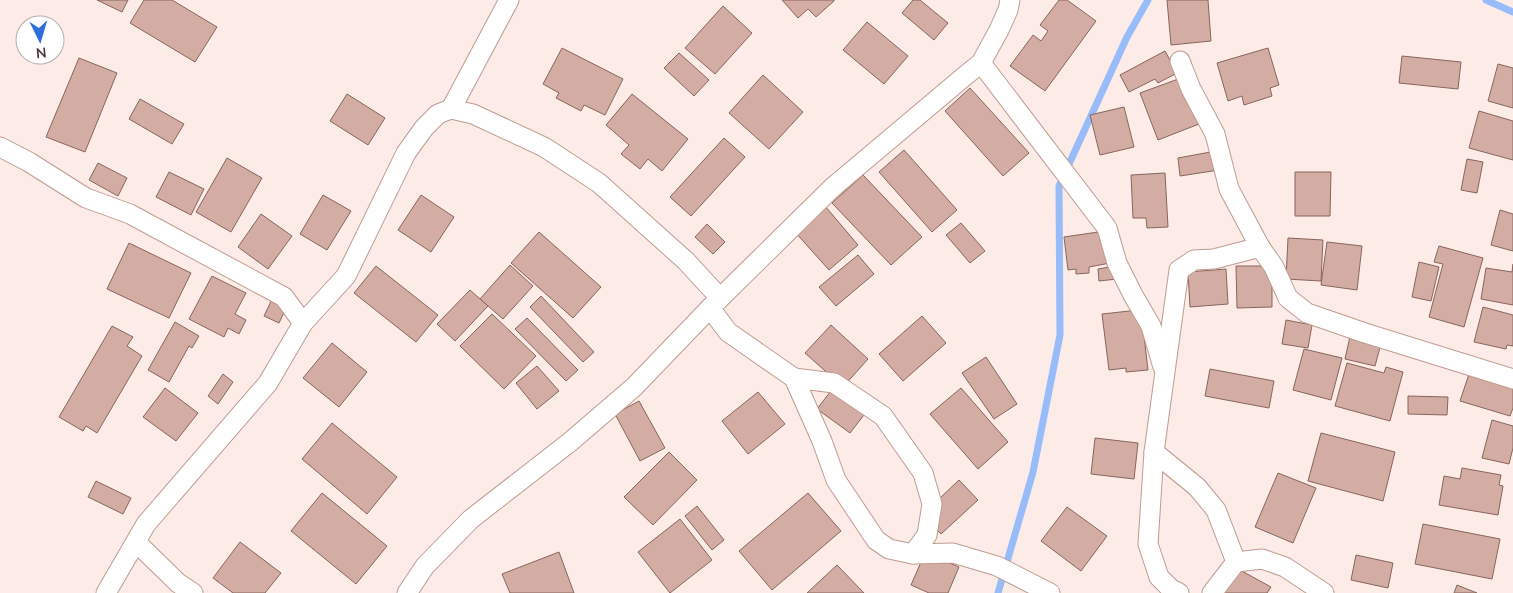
<svg xmlns="http://www.w3.org/2000/svg" width="1513" height="593" font-family="'Nunito Sans',sans-serif">
  <style>
    .lines { fill: none; stroke-linecap: round; stroke-linejoin: round }
    .stream { stroke: #97bcf9; stroke-width: 7 }
    .building { fill: #d3ada3; stroke: #88655c }
    .minor-casing { stroke: #c09b91; stroke-width: 21 }
    .minor { stroke: #fff; stroke-width: 19 }
  </style>
  <rect width="100%" height="100%" fill="#fcebe7"/>
  <g class="lines">
    <g class="stream">
      <polyline points="1486,0 1513,12"/>
      <polyline points="998,593 1033,472 1060,335 1059,186 1127,37 1148,0"/>
    </g>
  </g>
  <g class="building">
    <polygon points="97,0 128,0 122,12"/>
    <polygon points="144,0 172,0 217,27 195,62 130,23"/>
    <polygon points="782,0 834,0 834,1 816,17 808,9 798,18"/>
    <polygon points="913,0 920,0 948,23 934,40 902,13"/>
    <polygon points="1059,0 1067,0 1096,21 1045,91 1010,66 1033,35 1041,41 1048,31 1040,25"/>
    <polygon points="1167,0 1208,0 1211,41 1171,45"/>
    <polygon points="723,6 752,33 715,74 685,48"/>
    <polygon points="867,22 908,56 884,84 843,50"/>
    <polygon points="562,48 623,79 605,115 584,105 581,111 556,98 559,93 543,84"/>
    <polygon points="1268,48 1279,85 1270,88 1272,96 1244,105 1242,96 1228,101 1217,63"/>
    <polygon points="1165,51 1177,73 1158,83 1155,79 1129,92 1120,75"/>
    <polygon points="679,53 709,80 694,96 664,68"/>
    <polygon points="1402,56 1461,62 1458,89 1399,83"/>
    <polygon points="79,58 117,73 85,152 46,137"/>
    <polygon points="1498,64 1513,68 1513,108 1488,101"/>
    <polygon points="763,75 803,112 769,149 729,113"/>
    <polygon points="1181,78 1199,124 1158,140 1140,93"/>
    <polygon points="970,88 1029,153 1003,176 945,111"/>
    <polygon points="347,94 385,118 368,145 330,121"/>
    <polygon points="632,94 688,139 662,171 648,159 640,169 621,154 629,145 606,125"/>
    <polygon points="140,99 184,124 172,144 129,119"/>
    <polygon points="1124,107 1134,147 1100,155 1090,115"/>
    <polygon points="1479,111 1513,121 1513,160 1469,148"/>
    <polygon points="724,138 745,157 691,216 670,197"/>
    <polygon points="904,150 957,210 932,232 879,172"/>
    <polygon points="1216,151 1219,170 1180,176 1178,158"/>
    <polygon points="227,158 262,178 231,232 196,212"/>
    <polygon points="1467,159 1483,162 1477,193 1461,190"/>
    <polygon points="98,163 127,178 118,196 89,180"/>
    <polygon points="169,172 204,189 191,215 156,197"/>
    <polygon points="1295,172 1331,172 1330,216 1295,216"/>
    <polygon points="1165,173 1168,227 1147,228 1146,218 1133,218 1131,175"/>
    <polygon points="863,175 922,237 891,265 832,203"/>
    <polygon points="323,195 351,211 327,250 300,234"/>
    <polygon points="421,195 454,217 431,252 398,230"/>
    <polygon points="825,206 858,245 829,270 795,232"/>
    <polygon points="1500,210 1513,214 1513,251 1491,245"/>
    <polygon points="261,214 292,236 268,269 238,247"/>
    <polygon points="961,223 985,251 970,263 946,235"/>
    <polygon points="707,224 725,242 713,254 695,237"/>
    <polygon points="1105,231 1110,263 1089,267 1089,273 1076,274 1076,269 1068,270 1064,237"/>
    <polygon points="539,232 601,287 573,318 511,263"/>
    <polygon points="1288,238 1323,240 1321,281 1286,279"/>
    <polygon points="1327,242 1362,246 1357,290 1321,285"/>
    <polygon points="129,243 191,273 169,318 107,289"/>
    <polygon points="1439,246 1483,258 1464,327 1429,317 1443,264 1434,262"/>
    <polygon points="858,255 874,274 836,306 819,287"/>
    <polygon points="1419,262 1439,267 1431,301 1412,297"/>
    <polygon points="1513,264 1513,305 1481,299 1486,268 1512,272"/>
    <polygon points="510,265 533,286 503,319 480,299"/>
    <polygon points="376,266 438,315 416,342 354,293"/>
    <polygon points="1115,266 1117,279 1099,281 1098,269"/>
    <polygon points="1236,266 1272,266 1272,307 1237,308"/>
    <polygon points="1226,269 1228,304 1190,307 1188,272"/>
    <polygon points="212,276 246,293 235,314 246,320 239,334 228,328 224,337 189,319"/>
    <polygon points="470,290 488,306 455,341 437,324"/>
    <polygon points="541,296 594,352 583,362 530,307"/>
    <polygon points="273,297 288,304 279,323 264,316"/>
    <polygon points="1483,307 1513,315 1513,346 1507,345 1506,349 1474,342"/>
    <polygon points="1148,309 1151,335 1144,336 1148,370 1126,372 1126,368 1109,370 1102,314"/>
    <polygon points="492,314 536,356 504,389 460,346"/>
    <polygon points="922,316 946,343 903,381 879,354"/>
    <polygon points="527,318 578,370 566,381 515,329"/>
    <polygon points="1286,320 1312,325 1308,348 1282,344"/>
    <polygon points="175,322 199,336 192,348 189,346 169,382 148,370"/>
    <polygon points="831,325 868,359 843,387 805,353"/>
    <polygon points="112,326 133,337 127,346 142,356 97,433 86,426 83,431 59,417"/>
    <polygon points="1351,332 1382,340 1375,366 1345,359"/>
    <polygon points="332,343 367,372 339,407 303,378"/>
    <polygon points="1304,349 1342,358 1331,400 1293,390"/>
    <polygon points="986,357 1017,404 994,419 962,373"/>
    <polygon points="1347,363 1384,373 1386,367 1403,372 1390,421 1335,406"/>
    <polygon points="537,366 559,391 537,409 516,383"/>
    <polygon points="1471,368 1513,381 1513,408 1510,416 1460,401"/>
    <polygon points="1210,369 1274,381 1269,408 1205,396"/>
    <polygon points="223,374 233,382 218,404 208,396"/>
    <polygon points="834,387 867,411 850,433 817,409"/>
    <polygon points="165,388 198,413 176,441 143,417"/>
    <polygon points="961,388 1008,442 978,469 930,414"/>
    <polygon points="758,392 785,424 748,454 722,421"/>
    <polygon points="1408,396 1448,397 1447,415 1408,414"/>
    <polygon points="639,401 665,448 640,461 615,414"/>
    <polygon points="1492,420 1513,426 1513,448 1509,464 1482,458"/>
    <polygon points="332,423 397,477 367,514 302,459"/>
    <polygon points="1321,433 1395,452 1383,501 1308,481"/>
    <polygon points="1095,438 1138,443 1134,479 1091,474"/>
    <polygon points="669,452 697,480 653,525 624,497"/>
    <polygon points="1462,468 1501,475 1499,485 1503,486 1498,515 1439,505 1444,476 1460,479"/>
    <polygon points="1278,473 1316,488 1293,543 1255,527"/>
    <polygon points="959,480 978,500 941,534 922,515"/>
    <polygon points="96,481 131,498 123,514 88,497"/>
    <polygon points="322,493 387,546 356,584 291,531"/>
    <polygon points="808,493 841,531 772,590 739,551"/>
    <polygon points="697,506 724,540 712,550 685,516"/>
    <polygon points="1067,507 1107,536 1081,571 1041,541"/>
    <polygon points="680,519 712,560 670,593 638,552"/>
    <polygon points="1423,524 1500,539 1492,579 1415,564"/>
    <polygon points="240,542 281,573 265,593 233,593 213,578"/>
    <polygon points="559,552 574,593 510,593 502,574"/>
    <polygon points="925,553 959,567 948,593 929,593 911,585"/>
    <polygon points="1356,555 1393,563 1388,588 1351,580"/>
    <polygon points="1229,564 1271,587 1267,593 1213,593"/>
    <polygon points="837,565 864,593 807,593"/>
    <polygon points="1457,585 1477,593 1454,593"/>
  </g>
  <g class="lines">
    <defs>
      <g id="minor">
        <polyline points="1180,61 1191,89 1215,134 1229,189 1260,247 1274,267 1288,298 1307,313 1365,333 1513,379"/>
        <polyline points="981,63 1107,228 1117,263 1133,295 1151,326 1163,367"/>
        <polyline points="451,109 509,0"/>
        <polyline points="0,147 29,162 86,198 130,214 284,297 303,323"/>
        <polyline points="710,308 728,332 794,378 822,441 836,480 876,540 889,549 913,554 953,553 997,566 1050,593"/>
        <polyline points="794,378 834,383 883,416 923,473 932,504 927,535 913,554"/>
        <polyline points="1154,452 1197,487 1216,510 1236,562"/>
        <polyline points="136,542 178,583 193,593"/>
        <polyline points="106,593 146,524 268,383 303,323 346,276 406,153 424,128 438,114 451,109 473,114 544,147 599,183 686,261 720,298"/>
        <polyline points="407,593 425,566 471,519 570,442 634,387 710,308 833,187 966,75 981,63 999,30 1008,10 1010,0"/>
        <polyline points="1179,593 1171,589 1159,577 1148,544 1154,452 1179,270 1194,260 1214,259 1260,247"/>
        <polyline points="1212,593 1236,562 1262,559 1285,567 1324,593"/>
      </g>
    </defs>
    <use href="#minor" class="minor-casing"/>
    <use href="#minor" class="minor"/>
  </g>
  <g transform="translate(40 40) rotate(175)"><circle r="24" fill="#ffffff" stroke="#b5afad"/>
  <path d="M0-4L9 19L0 12L-9 19Z" fill="#2f6edb"/>
  <text y="-8" font-size="14" font-weight="bold" text-anchor="middle" fill="#453632">N</text>
  </g>
</svg>
